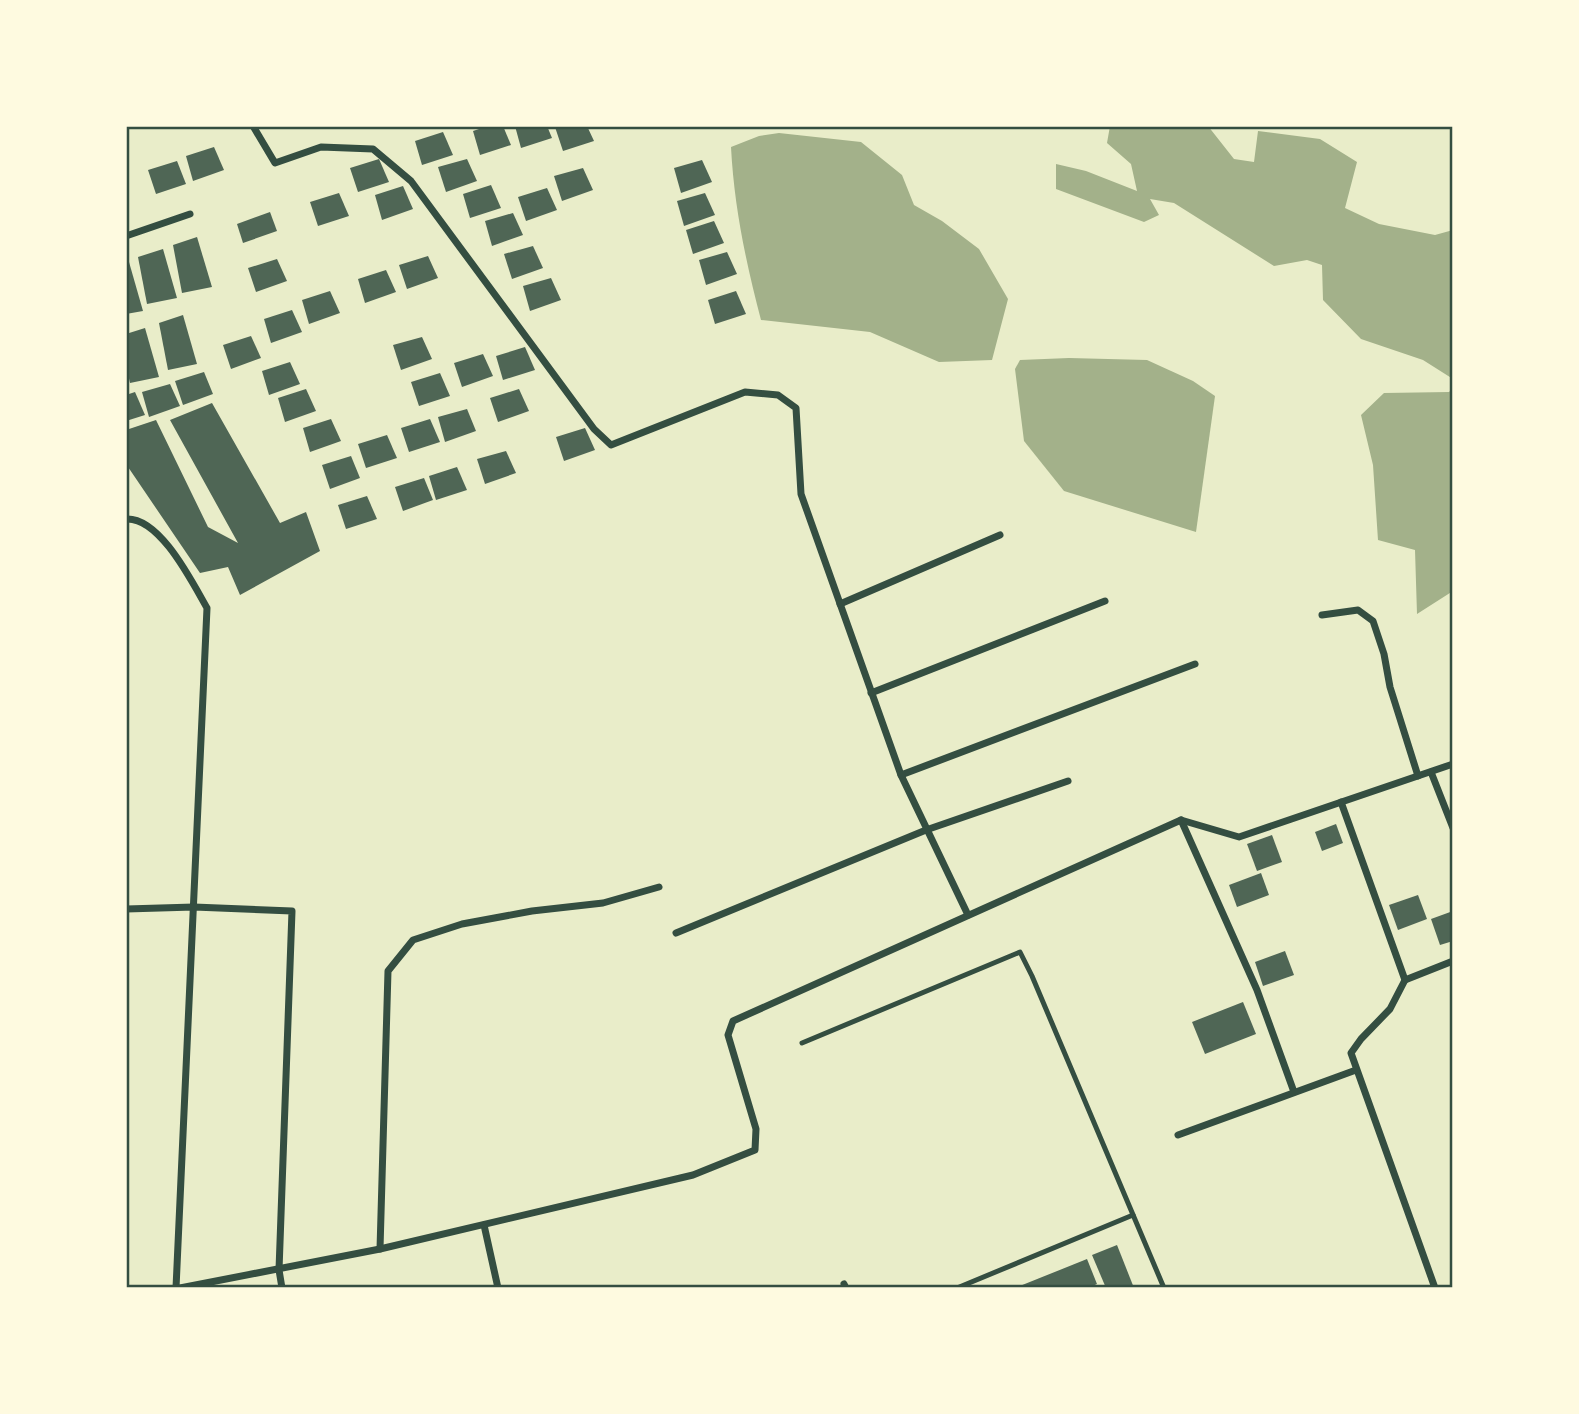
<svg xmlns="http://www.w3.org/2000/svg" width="1579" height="1414" font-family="'PT Sans Narrow',sans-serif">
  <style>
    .water { fill: #a3b18a }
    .building { fill: #4f6655 }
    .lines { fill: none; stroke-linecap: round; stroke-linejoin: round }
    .service { stroke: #344e41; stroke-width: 5 }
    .minor { stroke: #344e41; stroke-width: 7 }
    .neatline { fill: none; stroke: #344e41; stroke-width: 2.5 }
  </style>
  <rect width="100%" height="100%" fill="#e9edc9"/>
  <g class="water">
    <polygon points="1110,126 1208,126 1234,159 1254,162 1258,131 1320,139 1357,162 1345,208 1379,224 1435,235 1453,230 1453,379 1423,360 1361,339 1323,300 1322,265 1307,260 1274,266 1174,203 1150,199 1159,215 1144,222 1056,189 1056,164 1086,171 1137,191 1131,164 1107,143"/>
    <path d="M779,133L861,142L902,175L914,205L942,221L979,249L1008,299L992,360L939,362L870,332L761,320C746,263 734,206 731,147L759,136Z"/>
    <polygon points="1069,358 1147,360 1193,381 1215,396 1196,532 1064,491 1024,441 1015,369 1020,360"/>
    <polygon points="1453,388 1453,591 1417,614 1415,550 1378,540 1373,465 1361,415 1384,393 1449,392"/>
  </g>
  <g class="building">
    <polygon points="488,126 503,126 511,145 480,155 473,131"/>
    <polygon points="515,126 547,126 552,138 521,148"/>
    <polygon points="587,126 594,141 563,151 555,127"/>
    <polygon points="443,132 453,155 422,165 415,141"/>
    <polygon points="214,147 224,170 193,181 186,156"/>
    <polygon points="379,159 389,182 358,192 350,168"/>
    <polygon points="467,159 477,181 446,192 438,167"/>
    <polygon points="702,160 712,182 681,193 674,168"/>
    <polygon points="177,161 186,184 156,194 148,170"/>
    <polygon points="583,168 593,190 562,201 554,176"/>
    <polygon points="491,185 501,208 470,218 463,194"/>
    <polygon points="403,186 413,209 382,220 375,195"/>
    <polygon points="547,188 557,210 526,221 518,197"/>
    <polygon points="339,193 349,216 318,226 310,202"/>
    <polygon points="705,193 715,215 684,226 677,201"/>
    <polygon points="270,212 277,231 243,243 237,224"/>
    <polygon points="513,213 523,235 492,246 485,221"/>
    <polygon points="714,221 724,243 693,254 686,230"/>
    <polygon points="197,237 212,287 182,293 173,245"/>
    <polygon points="533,246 543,268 512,279 504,254"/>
    <polygon points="163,249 177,298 147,304 138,257"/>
    <polygon points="727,252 737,274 706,285 699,260"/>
    <polygon points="428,256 438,278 407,289 399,265"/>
    <polygon points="277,259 287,281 256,292 248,268"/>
    <polygon points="129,262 143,311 126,314 126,263"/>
    <polygon points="386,270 396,292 365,303 358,279"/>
    <polygon points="551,278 561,300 530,311 523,286"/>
    <polygon points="330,291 340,313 309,324 302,300"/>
    <polygon points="736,291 746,314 715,324 708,300"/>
    <polygon points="292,310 302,332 271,343 264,319"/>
    <polygon points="183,315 197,364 168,370 159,323"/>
    <polygon points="145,328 159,377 130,383 126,365 126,334"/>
    <polygon points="251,336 261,358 231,369 223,345"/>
    <polygon points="422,337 432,359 401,370 393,345"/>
    <polygon points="525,347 535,370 503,380 496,356"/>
    <polygon points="483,354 493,376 462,387 454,363"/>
    <polygon points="290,362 300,384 269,395 262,371"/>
    <polygon points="204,372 213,394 183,405 175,381"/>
    <polygon points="440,373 450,396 419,406 411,382"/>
    <polygon points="170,384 180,406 149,417 142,392"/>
    <polygon points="306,389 316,411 285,422 278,398"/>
    <polygon points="519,389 529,411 498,422 490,398"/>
    <polygon points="135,392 145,415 126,421 126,395"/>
    <polygon points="212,403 280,523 306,512 320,551 240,595 228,567 200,573 126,464 126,430 156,420 208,527 238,543 170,420"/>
    <polygon points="467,409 476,431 445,442 438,417"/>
    <polygon points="331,419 341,441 310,452 303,428"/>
    <polygon points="430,419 440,442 409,452 401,428"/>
    <polygon points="585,428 595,450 564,461 556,437"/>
    <polygon points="387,435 397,458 366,468 358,444"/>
    <polygon points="506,451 516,473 485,484 477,459"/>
    <polygon points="351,456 360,478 330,489 322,465"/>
    <polygon points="457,467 467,490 436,500 429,476"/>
    <polygon points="424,478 433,500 403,511 395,487"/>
    <polygon points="367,496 377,519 346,529 338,505"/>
    <polygon points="1336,824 1343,843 1322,851 1315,832"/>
    <polygon points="1272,835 1282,862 1257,871 1247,844"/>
    <polygon points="1261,873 1269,895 1237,907 1229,885"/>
    <polygon points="1418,895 1427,919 1398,930 1389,905"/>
    <polygon points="1453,911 1453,941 1440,945 1431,919"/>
    <polygon points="1285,951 1294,975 1263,986 1255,962"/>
    <polygon points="1243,1002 1256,1034 1205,1054 1192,1022"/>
    <polygon points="1117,1245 1134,1288 1106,1288 1092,1255"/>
    <polygon points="1087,1259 1097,1284 1088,1288 1015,1288"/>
  </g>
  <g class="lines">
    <g class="service">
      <polyline points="802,1043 1020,952 1032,976 1164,1288"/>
      <polyline points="957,1288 1133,1215"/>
    </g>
    <g class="minor">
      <polyline points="253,126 275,163 321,147 373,149 411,181 594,429 611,445 745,392 778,395 796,408 801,494 901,775 968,915"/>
      <polyline points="126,236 190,214"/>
      <path d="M126,519C160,517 192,582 207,608L176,1288"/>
      <polyline points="840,604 1000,535"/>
      <polyline points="1322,615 1358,610 1373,621 1384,654 1390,687 1418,776"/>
      <polyline points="871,693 1105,601"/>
      <polyline points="1431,772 1453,828"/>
      <polyline points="901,775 1195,664"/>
      <polyline points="1341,802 1405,980 1390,1009 1361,1039 1351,1053 1435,1288"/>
      <polyline points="1181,820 1257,990 1294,1092"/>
      <polyline points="126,909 194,907 292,911 279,1270 282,1288"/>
      <polyline points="676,933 926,830 1068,781"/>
      <polyline points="1405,980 1453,961"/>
      <polyline points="1178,1135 1356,1070"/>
      <polyline points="484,1225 498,1288"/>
      <polyline points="380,1249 388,971 413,940 462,924 532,911 603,903 659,887"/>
      <polyline points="844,1284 846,1288"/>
      <polyline points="180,1288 380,1249 693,1175 755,1150 756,1129 728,1035 733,1021 1181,820 1239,837 1453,764"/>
    </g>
  </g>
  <rect width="1579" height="1414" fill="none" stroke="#fefae0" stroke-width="256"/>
  <rect x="128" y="128" width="1323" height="1158" class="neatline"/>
</svg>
